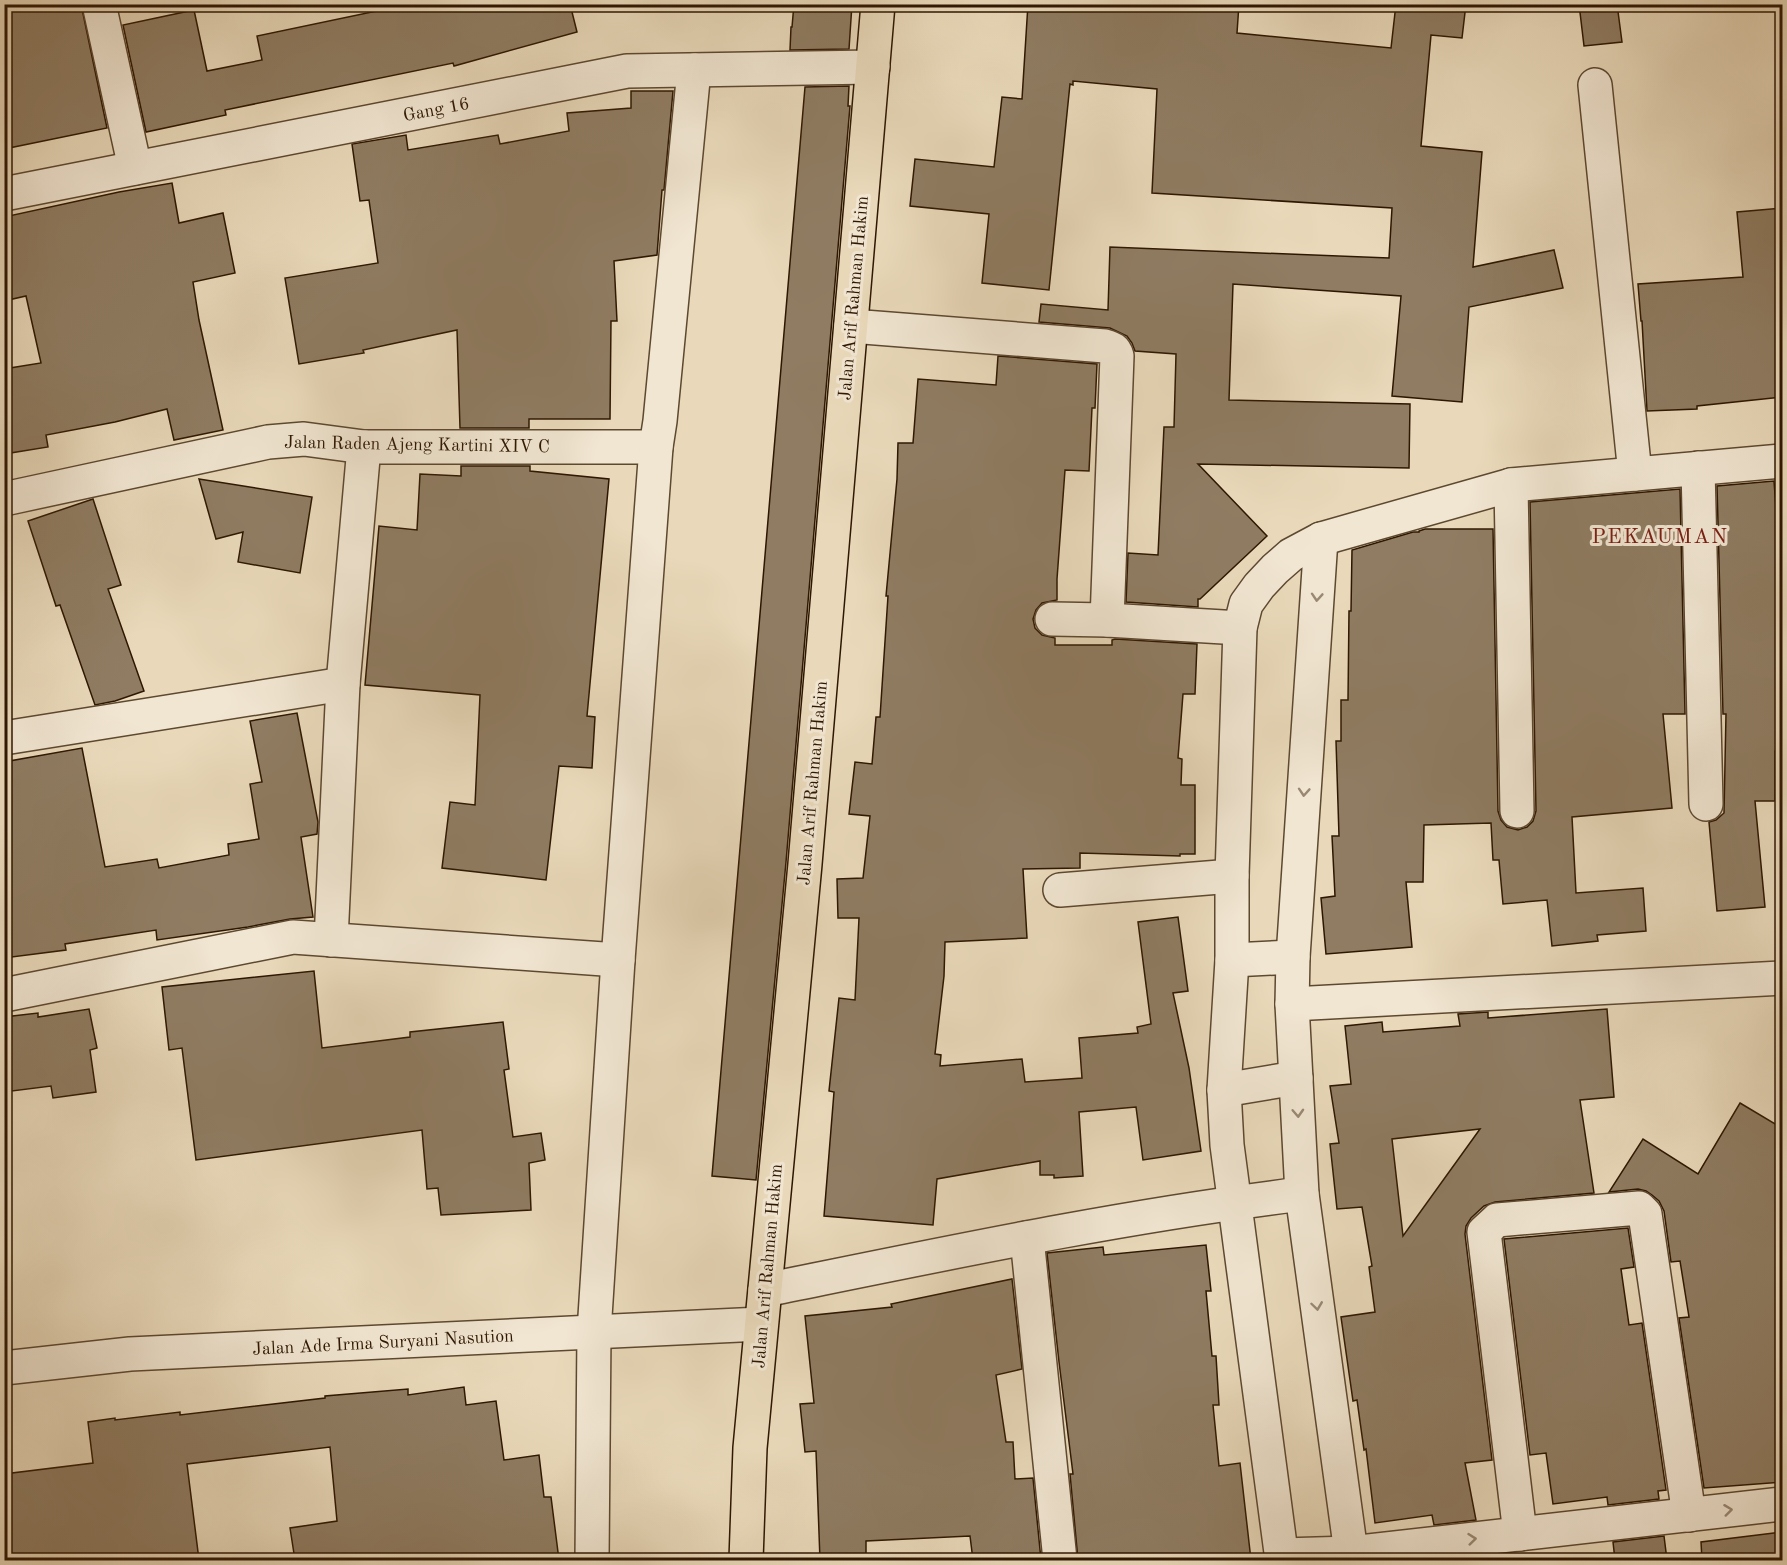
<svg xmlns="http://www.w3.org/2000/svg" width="1787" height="1565" font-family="'Old Standard TT',serif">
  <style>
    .building { fill: #8f7c62; stroke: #2e1702; stroke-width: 1.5; fill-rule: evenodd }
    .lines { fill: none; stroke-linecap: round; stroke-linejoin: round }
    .minor-casing { stroke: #5d4830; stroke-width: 36 }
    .major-casing { stroke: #2e1702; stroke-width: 36 }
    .minor { stroke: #f1e6d2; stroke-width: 33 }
    .major { stroke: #e9d9ba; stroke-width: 33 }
    .oneway { stroke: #998974 }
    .labels { text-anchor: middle; stroke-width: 6; stroke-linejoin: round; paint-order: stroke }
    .street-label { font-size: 18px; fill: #2e1702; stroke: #f1e6d2 }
    .quarter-label { font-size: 21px; letter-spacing: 1.5px; fill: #7a1f14; stroke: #f1e6d2 }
  </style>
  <rect width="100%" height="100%" fill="#e9d9ba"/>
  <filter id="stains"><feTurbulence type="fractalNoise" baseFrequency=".00333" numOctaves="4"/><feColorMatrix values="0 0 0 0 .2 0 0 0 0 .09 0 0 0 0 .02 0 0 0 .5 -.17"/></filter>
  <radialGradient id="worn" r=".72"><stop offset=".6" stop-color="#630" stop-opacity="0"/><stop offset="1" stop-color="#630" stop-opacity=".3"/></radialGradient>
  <g class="building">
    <polygon points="29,4 81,4 107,128 4,149 4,77 11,76 4,43 4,9"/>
    <polygon points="410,4 570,4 577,32 454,66 453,63 225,110 226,115 146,132 123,25 194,10 207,71 262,60 257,36"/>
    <polygon points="794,4 852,4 849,49 790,50 791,27 792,27"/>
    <polygon points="1028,4 1239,4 1237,33 1391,48 1396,4 1466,4 1462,38 1431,35 1421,146 1482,152 1473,267 1554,250 1563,288 1469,307 1462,402 1392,396 1401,296 1233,284 1229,400 1410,404 1409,468 1198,464 1267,536 1200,599 1198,599 1198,607 1126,602 1128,553 1158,555 1164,427 1174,427 1176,354 1135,351 1132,343 1127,336 1110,328 1039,322 1041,304 1108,310 1110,247 1389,258 1392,208 1152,193 1157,89 1073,81 1073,85 1070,84 1049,290 982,283 989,214 910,206 915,159 994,167 1002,97 1022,99"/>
    <polygon points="1579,4 1617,4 1622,42 1584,46"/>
    <polygon points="849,86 848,106 850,106 786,862 756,1180 712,1176 805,87"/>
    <polygon points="631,91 673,91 664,190 662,190 657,255 614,261 617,321 611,321 610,419 529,419 529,428 460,428 457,330 363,350 364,353 299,364 285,278 378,263 369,200 360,201 352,144 406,135 408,150 498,135 500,144 569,131 567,113 631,108"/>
    <polygon points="172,183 179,223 223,213 235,273 193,282 199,320 223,430 174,440 167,409 115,422 46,435 48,447 4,454 4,369 41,363 26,296 4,301 4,217 119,192"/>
    <polygon points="1782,208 1782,397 1697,406 1697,409 1647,411 1642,321 1641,321 1638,284 1743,277 1737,212"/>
    <polygon points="998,356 1097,364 1095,408 1092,408 1089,471 1065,470 1057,579 1057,600 1042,603 1036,610 1033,619 1035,628 1042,635 1055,638 1055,645 1112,645 1112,640 1115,639 1197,644 1195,694 1183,694 1178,758 1182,759 1181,785 1195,785 1195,854 1180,854 1180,856 1080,853 1080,868 1023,869 1027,938 945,942 944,976 935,1054 941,1055 940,1066 1022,1059 1025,1082 1082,1078 1079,1038 1138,1033 1137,1027 1151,1024 1138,922 1178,917 1188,991 1173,993 1189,1068 1201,1151 1143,1160 1136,1107 1079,1112 1083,1176 1054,1178 1054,1175 1040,1175 1040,1161 937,1179 933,1225 824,1216 834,1092 829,1091 839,998 855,1000 859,918 838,918 837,879 863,878 870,816 849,814 855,762 872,764 876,717 880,717 888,596 886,596 897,479 898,443 913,443 918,379 996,385"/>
    <polygon points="461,466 530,466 530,471 609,479 587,716 595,717 592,768 559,766 546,880 442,868 450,802 475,805 480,695 365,685 379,526 417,530 420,474 461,476"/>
    <polygon points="199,479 312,497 300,573 238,562 243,532 216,539"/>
    <polygon points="1774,481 1781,574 1782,574 1782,654 1777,654 1779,751 1775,751 1775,801 1755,801 1765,907 1717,911 1709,822 1716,820 1724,813 1726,714 1723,714 1717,486"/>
    <polygon points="1680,489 1685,714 1663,714 1672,808 1572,817 1576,893 1643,888 1646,931 1597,935 1598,941 1552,946 1547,900 1503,904 1499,860 1493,860 1491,823 1424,825 1423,882 1406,882 1412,947 1326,954 1321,898 1335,896 1332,836 1339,836 1336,741 1341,741 1341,700 1348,700 1349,611 1351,611 1352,550 1413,532 1419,532 1419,531 1425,529 1493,529 1498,811 1501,820 1507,827 1518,830 1527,827 1533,821 1536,811 1530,502"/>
    <polygon points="93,499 121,585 108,589 144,691 115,701 95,705 60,605 56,606 28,521"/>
    <polygon points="297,713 318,822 317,834 301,837 313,917 290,919 248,927 157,940 156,930 65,944 66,950 4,958 4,762 82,748 105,867 157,859 159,868 229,855 228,844 259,839 250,784 262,782 250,721"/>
    <polygon points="314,971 322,1048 410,1037 410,1032 503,1022 509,1069 504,1070 513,1137 541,1133 545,1160 529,1163 531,1210 441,1215 438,1188 427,1189 422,1130 196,1160 182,1048 169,1050 162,987"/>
    <polygon points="89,1009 97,1048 90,1050 96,1092 53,1098 51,1086 4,1092 4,1017 38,1013 38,1017"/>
    <path d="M1607,1009L1614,1097L1580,1100L1594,1193L1495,1202L1484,1206L1471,1218L1466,1226L1465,1234L1492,1460L1465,1463L1476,1520L1434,1525L1432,1515L1375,1523L1366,1449L1364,1450L1357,1400L1353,1401L1341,1317L1375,1312L1369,1267L1372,1266L1362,1207L1337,1209L1330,1144L1339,1143L1330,1086L1351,1084L1345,1026L1382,1022L1383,1032L1460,1026L1458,1014L1488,1012V1018ZM1480,1129L1403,1236L1392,1139Z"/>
    <polygon points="1740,1103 1782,1128 1782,1482 1704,1488 1679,1318 1689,1317 1680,1261 1671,1262 1664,1211 1659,1201 1652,1195 1646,1191 1638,1189 1609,1192 1643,1139 1698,1174"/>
    <polygon points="1628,1228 1634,1267 1621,1269 1629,1325 1642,1323 1666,1490 1658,1491 1659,1499 1608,1505 1607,1497 1553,1504 1546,1453 1530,1455 1504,1239"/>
    <polygon points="1206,1245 1211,1291 1206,1291 1212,1356 1216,1356 1219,1405 1213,1405 1219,1466 1240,1463 1251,1560 1078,1560 1070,1474 1073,1474 1059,1362 1047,1253 1103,1247 1104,1255"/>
    <polygon points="1012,1279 1022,1369 996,1375 1006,1442 1013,1442 1015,1479 1033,1478 1041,1560 973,1560 970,1536 866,1541 866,1559 820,1560 816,1451 805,1452 800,1404 814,1403 805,1316 892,1307 891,1304"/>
    <polygon points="464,1387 466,1405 496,1401 504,1460 539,1455 544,1497 551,1497 559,1560 295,1560 290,1528 337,1521 330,1447 187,1464 199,1560 4,1560 4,1474 93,1463 88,1422 115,1418 115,1420 180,1412 180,1415 325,1398 325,1396 408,1389 408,1395"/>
    <polygon points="1782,1532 1782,1560 1702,1560 1701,1542"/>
    <polygon points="1664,1536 1667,1560 1615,1560 1613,1542"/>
  </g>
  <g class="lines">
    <defs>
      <g id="minor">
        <polyline points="99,4 135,168"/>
        <polyline points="1595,85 1635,474"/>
        <polyline points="4,194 627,71 873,67"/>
        <path d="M851,326L1105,346C1112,348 1115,349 1117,356L1107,620"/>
        <polyline points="1698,468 1706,804"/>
        <polyline points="1511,485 1517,811"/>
        <polyline points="4,499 268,442 304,439 364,447 656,447"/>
        <polyline points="1321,539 1293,957 1292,1004 1302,1194 1352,1560"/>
        <polyline points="1052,619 1107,620 1240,628"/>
        <polyline points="4,738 343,684"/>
        <polyline points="1060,890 1232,876"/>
        <polyline points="331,940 343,684 364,447"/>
        <polyline points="1232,960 1293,957"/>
        <polyline points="4,995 293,937 618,960"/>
        <polyline points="1292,1004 1782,978"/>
        <polyline points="1224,1090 1296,1078"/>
        <polyline points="1027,1238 1060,1560"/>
        <path d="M765,1290C943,1254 1121,1216 1302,1194"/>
        <polyline points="4,1368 130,1354 761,1324"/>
        <polyline points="1520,1534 1484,1232 1497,1220 1639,1208 1645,1214 1689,1515"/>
        <polyline points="1282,1555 1351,1553 1782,1504"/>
        <polyline points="592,1560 594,1332 618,960 656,447 660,421 694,70"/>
        <polyline points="1282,1560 1227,1145 1224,1090 1232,960 1232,876 1240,628 1246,604 1259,586 1275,569 1291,555 1321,539 1511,485 1782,461"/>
      </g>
      <polyline id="major" points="746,1560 750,1448 805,864 878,4"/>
    </defs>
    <use href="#minor" class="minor-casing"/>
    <use href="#major" class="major-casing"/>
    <use href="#minor" class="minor"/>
    <use href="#major" class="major"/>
  </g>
  <defs><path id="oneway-chevron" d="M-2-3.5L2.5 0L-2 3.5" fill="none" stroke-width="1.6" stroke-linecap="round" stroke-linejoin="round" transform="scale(1.5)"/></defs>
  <g class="oneway">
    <use href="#oneway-chevron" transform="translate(1317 597) rotate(94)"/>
    <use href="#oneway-chevron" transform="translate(1304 792) rotate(94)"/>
    <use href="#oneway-chevron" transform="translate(1298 1113) rotate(87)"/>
    <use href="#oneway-chevron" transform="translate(1317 1306) rotate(82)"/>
    <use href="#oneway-chevron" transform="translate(1728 1510) rotate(-7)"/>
    <use href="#oneway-chevron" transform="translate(1472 1539) rotate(-6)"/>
  </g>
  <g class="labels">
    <g class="street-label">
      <text transform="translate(436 109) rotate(-11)" y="6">Gang 16</text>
      <text transform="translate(853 298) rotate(-85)" y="6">Jalan Arif Rahman Hakim</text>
      <text transform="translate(417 444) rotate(1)" y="6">Jalan Raden Ajeng Kartini XIV C</text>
      <text transform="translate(812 783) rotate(-85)" y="6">Jalan Arif Rahman Hakim</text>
      <text transform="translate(767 1266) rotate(-85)" y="6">Jalan Arif Rahman Hakim</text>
      <text transform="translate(383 1342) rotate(-3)" y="6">Jalan Ade Irma Suryani Nasution</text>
    </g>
    <g class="quarter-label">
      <text x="1660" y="543">PEKAUMAN</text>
    </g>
  </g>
  <rect width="1787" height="1565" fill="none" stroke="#e9d9ba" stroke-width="24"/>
  <rect x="6" y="6" width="1775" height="1553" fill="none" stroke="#2e1702" stroke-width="3"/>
  <rect x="12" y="12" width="1763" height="1541" fill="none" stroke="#2e1702" stroke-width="1.5"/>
  <rect width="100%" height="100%" filter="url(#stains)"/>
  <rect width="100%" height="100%" fill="url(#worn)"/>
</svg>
